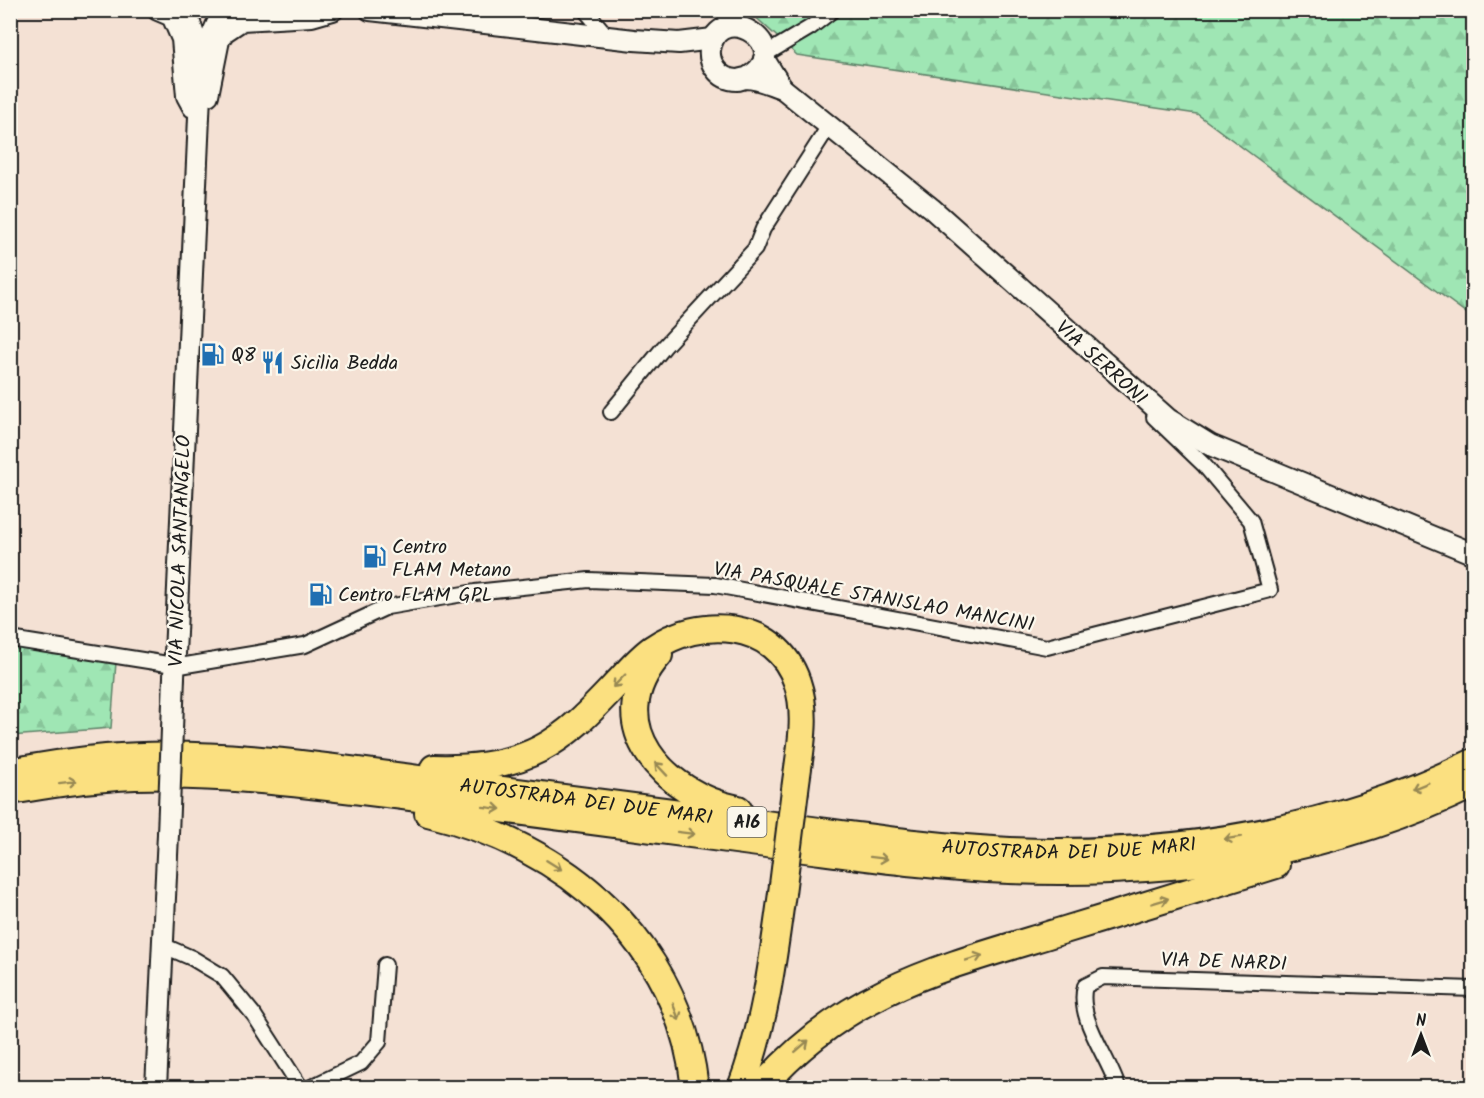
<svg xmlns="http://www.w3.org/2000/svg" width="1484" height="1098" font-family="Kalam,sans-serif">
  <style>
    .forest { fill: url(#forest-firs); stroke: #5e8168; stroke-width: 1.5 }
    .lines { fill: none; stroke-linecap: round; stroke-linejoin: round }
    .minor-casing { stroke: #1c1c1c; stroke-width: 18 }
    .secondary-casing { stroke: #1c1c1c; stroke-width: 24 }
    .motorway-casing { stroke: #1c1c1c; stroke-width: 30 }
    .minor { stroke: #fbf7ec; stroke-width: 14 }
    .secondary { stroke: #fbf7ec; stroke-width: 20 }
    .motorway { stroke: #fbe080; stroke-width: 26 }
    .secondary-bridge-casing { stroke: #1c1c1c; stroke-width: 24; stroke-linecap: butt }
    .motorway-bridge-casing { stroke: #1c1c1c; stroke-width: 30; stroke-linecap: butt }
    .secondary-bridge { stroke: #fbf7ec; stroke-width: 20 }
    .motorway-bridge { stroke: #fbe080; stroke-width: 26 }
    .oneway { stroke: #978853 }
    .labels { text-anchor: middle; stroke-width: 4.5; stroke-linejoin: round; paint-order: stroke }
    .shield { fill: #fbf7ec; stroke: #5f5e5a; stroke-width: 1.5 }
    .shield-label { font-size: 18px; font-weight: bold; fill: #1c1c1c }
    .poi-label { font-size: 20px; fill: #1c1c1c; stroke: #fbf7ec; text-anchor: start }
    .street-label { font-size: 20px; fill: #1c1c1c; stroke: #fbf7ec }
  </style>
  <defs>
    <pattern id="forest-firs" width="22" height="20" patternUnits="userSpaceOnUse" patternTransform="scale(1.5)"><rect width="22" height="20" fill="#9fe6b4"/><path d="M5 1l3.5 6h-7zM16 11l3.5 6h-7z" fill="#88c59a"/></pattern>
  </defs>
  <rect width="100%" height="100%" fill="#f4e1d4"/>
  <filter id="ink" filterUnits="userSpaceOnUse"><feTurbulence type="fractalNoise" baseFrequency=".0167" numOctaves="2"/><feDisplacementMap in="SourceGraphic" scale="12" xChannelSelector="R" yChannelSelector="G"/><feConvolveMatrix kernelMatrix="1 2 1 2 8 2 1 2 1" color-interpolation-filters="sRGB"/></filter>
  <g filter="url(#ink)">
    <g class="forest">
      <polygon points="749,11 1473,11 1473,318 1197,114 797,55"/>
      <polygon points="10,643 116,662 111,728 11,736"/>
    </g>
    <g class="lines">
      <defs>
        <g id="minor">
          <polyline points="585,10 608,37"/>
          <polyline points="719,10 741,25"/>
          <polyline points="764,55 811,27 833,10"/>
          <polyline points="611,412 664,347 755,249 763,229 829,126"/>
          <polyline points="10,639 180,666 305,645 387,607 475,592 589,580 715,585 1047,647 1270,590 1251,521 1204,465 1154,417"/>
          <polyline points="162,945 192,958 222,976 254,1015 301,1088"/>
          <polyline points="309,1088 361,1063 379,1042 385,965"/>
          <path d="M1118,1088C1109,1057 1076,1018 1085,986L1103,977L1474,989"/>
        </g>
        <g id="secondary">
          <polyline points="158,10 172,16 182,39 187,96 193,107"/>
          <polyline points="370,10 634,40 679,43 713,39"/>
          <polyline points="208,44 220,17 234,10"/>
          <polyline points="764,59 782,88 931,208 1168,419 1210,445 1474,554"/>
          <path d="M747,78C799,48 723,0 711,45C706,62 719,80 737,80C740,80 743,78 746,78C758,78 772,85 782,88"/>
          <polyline points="208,95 219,40 224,32 242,20 312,16 333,10"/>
          <polyline points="174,677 201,72 195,38 188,17"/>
          <polyline points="156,1088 168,834"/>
        </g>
        <g id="motorway">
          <path d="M659,655C598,724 665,795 738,809"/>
          <path d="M434,768C470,769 507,766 540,749C573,732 597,704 622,678C631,668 641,657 652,649C699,616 776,619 797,682C809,716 799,755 795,790"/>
          <path id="s1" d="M10,772C42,766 74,761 106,758C212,749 321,766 425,780C539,795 652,809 765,824C847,834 928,847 1010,851C1169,857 1329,833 1474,762"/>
          <path d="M10,791C42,786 74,780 106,778C211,769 329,787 433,800C541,814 649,828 758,843C841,853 925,867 1009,870C1168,876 1330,855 1474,784"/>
          <path d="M428,813C566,846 679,941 695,1088"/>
          <path d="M741,1088C765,1025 773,959 782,893"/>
          <path d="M761,1088C846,990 940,968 1058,932C1131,910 1204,887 1276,865"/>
        </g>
      </defs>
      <use href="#minor" class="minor-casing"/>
      <use href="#secondary" class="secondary-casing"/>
      <use href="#motorway" class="motorway-casing"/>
      <use href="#minor" class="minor"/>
      <use href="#secondary" class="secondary"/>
      <use href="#motorway" class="motorway"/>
      <defs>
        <polyline id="secondary-bridge" points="168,834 174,677"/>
        <polyline id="motorway-bridge" points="782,893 795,790"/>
      </defs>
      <use href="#secondary-bridge" class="secondary-bridge-casing"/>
      <use href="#motorway-bridge" class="motorway-bridge-casing"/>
      <use href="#secondary-bridge" class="secondary-bridge"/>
      <use href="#motorway-bridge" class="motorway-bridge"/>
    </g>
    <defs><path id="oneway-shaft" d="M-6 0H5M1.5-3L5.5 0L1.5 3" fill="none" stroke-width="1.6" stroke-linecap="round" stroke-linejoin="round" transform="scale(1.5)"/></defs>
    <g class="oneway">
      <use href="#oneway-shaft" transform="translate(619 681) rotate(134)"/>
      <use href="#oneway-shaft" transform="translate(661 769) rotate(-133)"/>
      <use href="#oneway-shaft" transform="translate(68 782) rotate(-7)"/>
      <use href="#oneway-shaft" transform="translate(1420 786) rotate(158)"/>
      <use href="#oneway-shaft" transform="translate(492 808) rotate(7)"/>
      <use href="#oneway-shaft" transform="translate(686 833) rotate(7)"/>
      <use href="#oneway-shaft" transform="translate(1233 838) rotate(171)"/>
      <use href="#oneway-shaft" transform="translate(879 858) rotate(7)"/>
      <use href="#oneway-shaft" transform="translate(554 865) rotate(32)"/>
      <use href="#oneway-shaft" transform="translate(1160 901) rotate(-17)"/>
      <use href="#oneway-shaft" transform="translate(974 958) rotate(-17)"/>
      <use href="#oneway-shaft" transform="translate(676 1012) rotate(69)"/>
      <use href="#oneway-shaft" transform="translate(802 1046) rotate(-41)"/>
    </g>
  </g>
  <defs>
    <symbol id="fuel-bare" viewBox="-9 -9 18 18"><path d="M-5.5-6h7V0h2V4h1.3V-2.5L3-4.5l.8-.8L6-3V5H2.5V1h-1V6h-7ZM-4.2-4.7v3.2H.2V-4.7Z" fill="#1f6fb2" stroke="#fbf7ec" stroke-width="2.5" paint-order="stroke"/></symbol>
    <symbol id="restaurant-bare" viewBox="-9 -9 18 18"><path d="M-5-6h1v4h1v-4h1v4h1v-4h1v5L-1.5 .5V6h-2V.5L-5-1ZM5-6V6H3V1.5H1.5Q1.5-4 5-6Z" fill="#1f6fb2" stroke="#fbf7ec" stroke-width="2.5" paint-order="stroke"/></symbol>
  </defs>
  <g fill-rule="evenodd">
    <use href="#fuel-bare" x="196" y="338" width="33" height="33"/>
    <use href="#restaurant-bare" x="256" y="346" width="33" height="33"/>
    <use href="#fuel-bare" x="358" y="540" width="33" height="33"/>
    <use href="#fuel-bare" x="304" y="578" width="33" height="33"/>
  </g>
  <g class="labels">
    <rect class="shield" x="727.5" y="807" width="39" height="30" rx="4.5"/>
    <g class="shield-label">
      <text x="747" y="828">A16</text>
    </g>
    <g class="poi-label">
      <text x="231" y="361">Q8</text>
      <text x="291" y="369">Sicilia Bedda</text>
      <text x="392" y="553">Centro<tspan x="392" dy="23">FLAM Metano</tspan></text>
      <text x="338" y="601">Centro FLAM GPL</text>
    </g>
    <g class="street-label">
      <text transform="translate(1102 362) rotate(42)" y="7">VIA SERRONI</text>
      <text transform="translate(179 551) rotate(-88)" y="7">VIA NICOLA SANTANGELO</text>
      <text transform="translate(874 596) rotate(10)" y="7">VIA PASQUALE STANISLAO MANCINI</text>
      <text dy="7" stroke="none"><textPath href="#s1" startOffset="580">AUTOSTRADA DEI DUE MARI</textPath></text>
      <text dy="7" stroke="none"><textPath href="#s1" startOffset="1066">AUTOSTRADA DEI DUE MARI</textPath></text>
      <text transform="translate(1224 961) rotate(2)" y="7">VIA DE NARDI</text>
    </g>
  </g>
  <rect width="1484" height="1098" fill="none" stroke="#fbf7ec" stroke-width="36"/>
  <rect x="18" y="18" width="1448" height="1062" fill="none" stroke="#1c1c1c" stroke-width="2" filter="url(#ink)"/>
  <g transform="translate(1421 1035)" stroke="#fbf7ec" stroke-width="4.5" paint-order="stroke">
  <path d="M0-4.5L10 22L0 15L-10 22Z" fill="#1c1c1c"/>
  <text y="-9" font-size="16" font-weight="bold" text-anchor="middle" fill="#1c1c1c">N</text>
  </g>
</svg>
